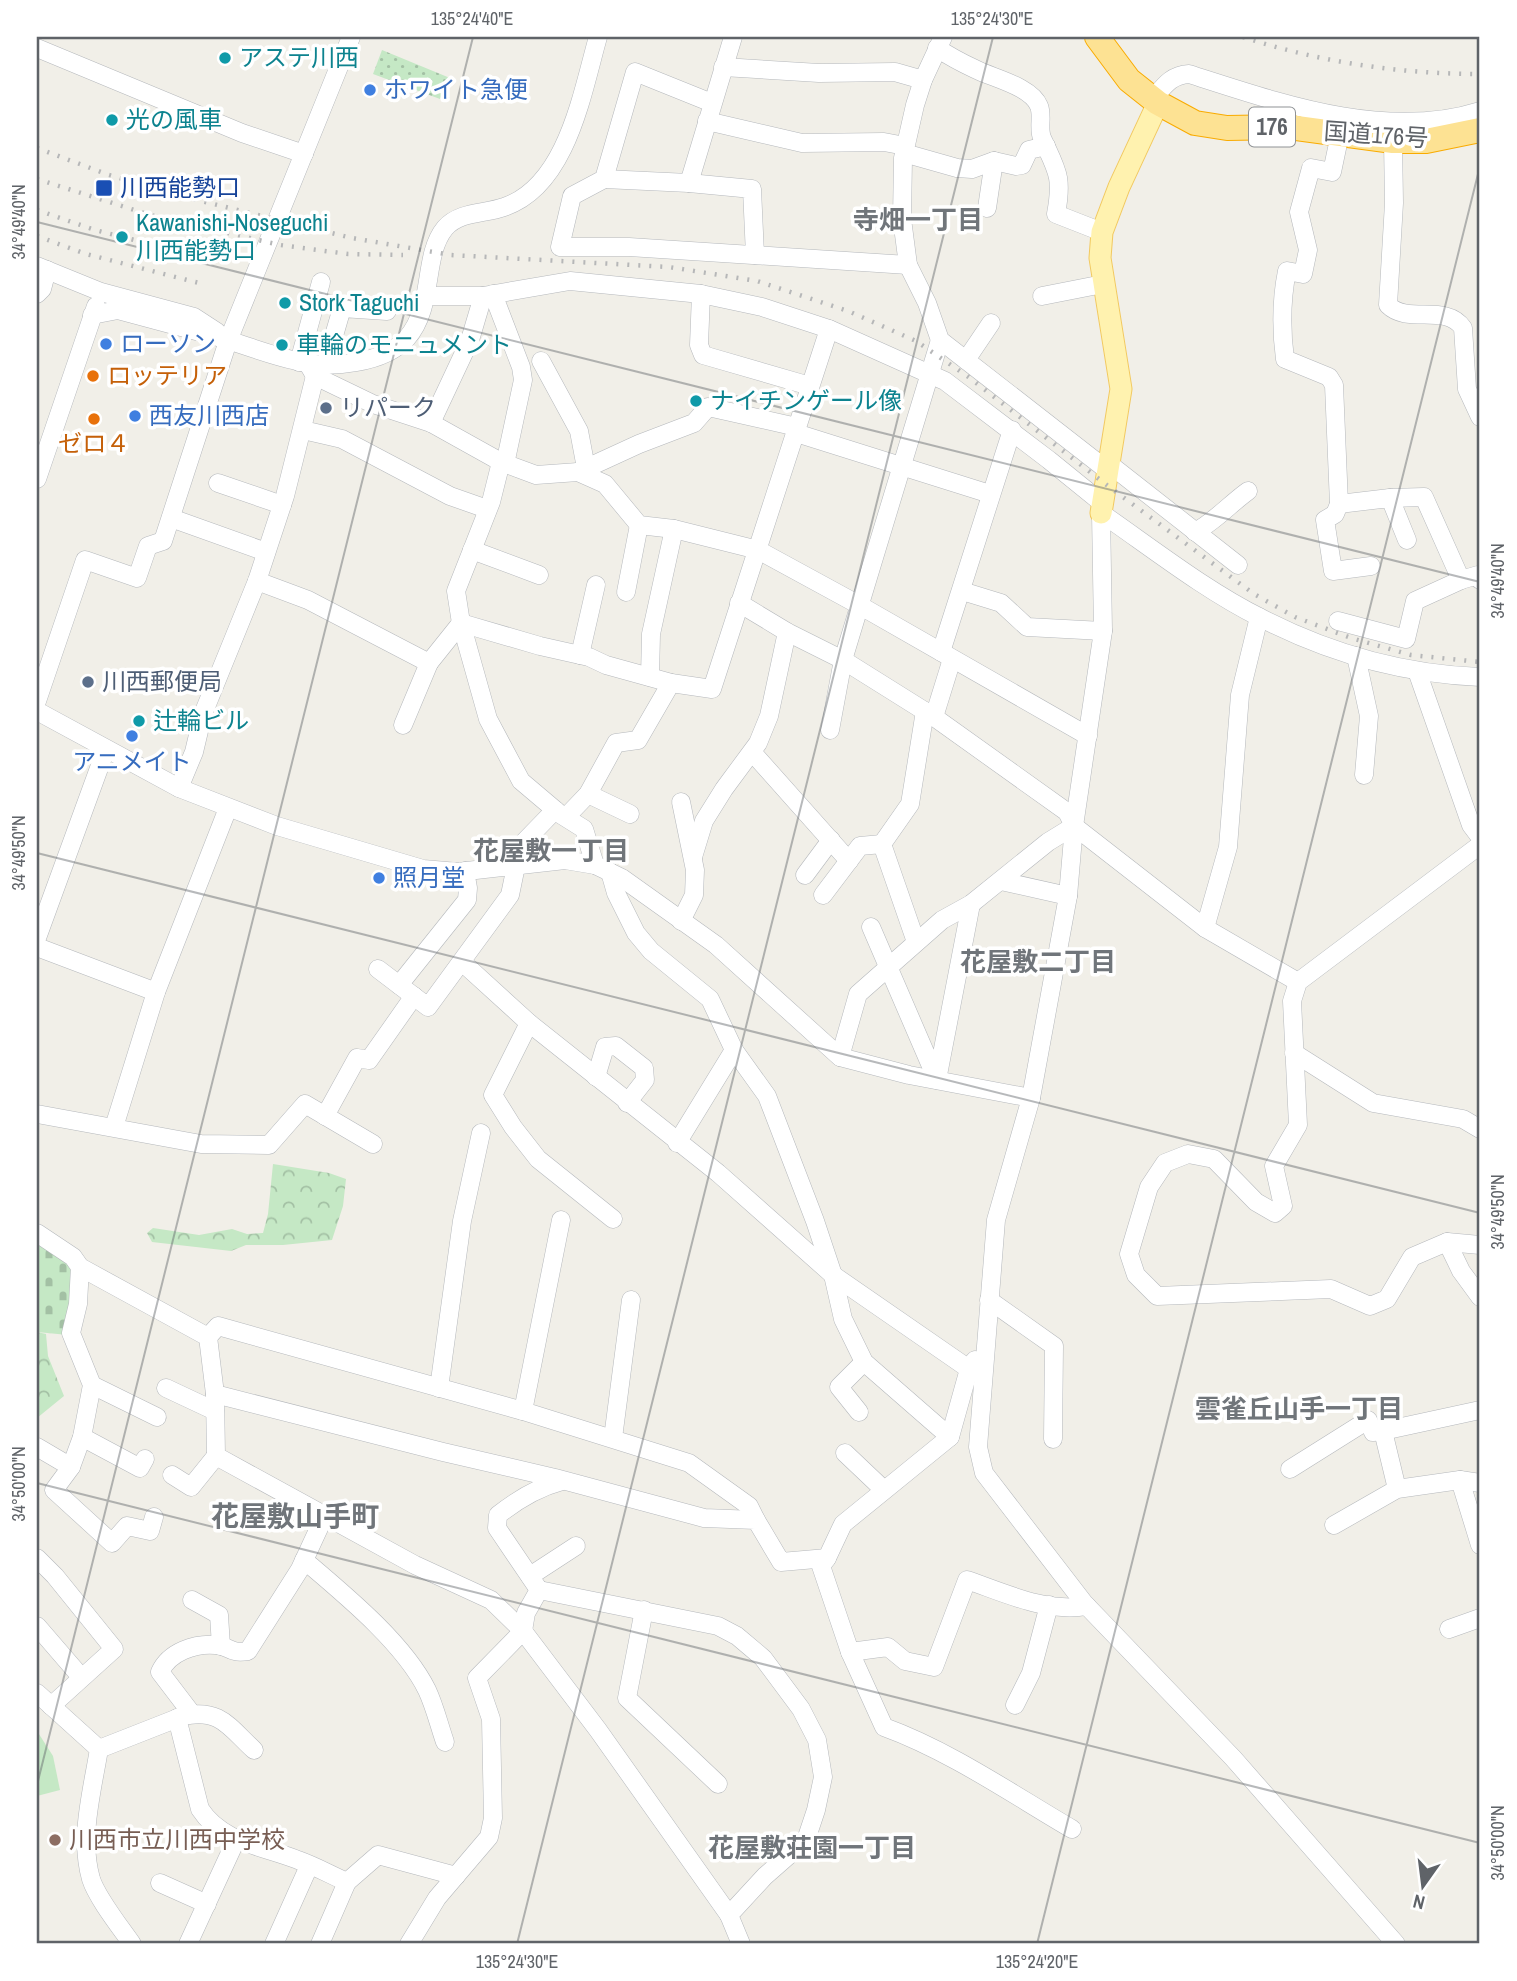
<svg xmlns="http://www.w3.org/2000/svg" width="1517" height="1981" font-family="'Archivo Narrow','Noto Sans JP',sans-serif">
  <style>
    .grass { fill: #c5e8c5 }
    .forest { fill: url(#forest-crowns) }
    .cemetery { fill: url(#cemetery-stones) }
    .park { fill: url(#park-dots) }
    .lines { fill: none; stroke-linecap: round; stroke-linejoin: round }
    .minor-casing { stroke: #b5b8bc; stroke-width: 19 }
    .major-casing { stroke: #f2c960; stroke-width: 23 }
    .highway-casing { stroke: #f9ab00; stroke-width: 26 }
    .minor { stroke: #fff; stroke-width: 18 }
    .major { stroke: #fff2af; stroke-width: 21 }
    .highway { stroke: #fde293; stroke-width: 24 }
    .rail { stroke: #b6b7b8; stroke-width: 4.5; stroke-dasharray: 2 9; stroke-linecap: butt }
    .ticks { fill: none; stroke: #5f6368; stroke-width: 2; stroke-opacity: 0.45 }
    .culture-dot { fill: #0f9aa8; stroke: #fff; stroke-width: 2.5 }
    .shop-dot { fill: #3f7fe0; stroke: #fff; stroke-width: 2.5 }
    .transit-dot { fill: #1a4fb4; stroke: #fff; stroke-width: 2.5 }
    .food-dot { fill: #e8710a; stroke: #fff; stroke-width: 2.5 }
    .service-dot { fill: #5c6f8a; stroke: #fff; stroke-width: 2.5 }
    .education-dot { fill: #8d6e63; stroke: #fff; stroke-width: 2.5 }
    .labels { text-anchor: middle; stroke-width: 7; stroke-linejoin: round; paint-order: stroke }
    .shield { fill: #fff; stroke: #8f9295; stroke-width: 2 }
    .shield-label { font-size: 23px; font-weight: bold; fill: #5f6368 }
    .culture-label { font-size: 24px; fill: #0d838f; stroke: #fff; text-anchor: start }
    .shop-label { font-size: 24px; fill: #366cbe; stroke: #fff; text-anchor: start }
    .street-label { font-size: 24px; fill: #5f6368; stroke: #fff }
    .transit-label { font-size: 24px; fill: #164399; stroke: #fff; text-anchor: start }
    .food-label { font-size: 24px; fill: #c56008; stroke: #fff; text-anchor: start }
    .service-label { font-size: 24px; fill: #4e5e75; stroke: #fff; text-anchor: start }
    .education-label { font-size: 24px; fill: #785e54; stroke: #fff; text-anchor: start }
    .neighbourhood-label { font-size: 26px; font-weight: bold; fill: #70757a; stroke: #fff }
    .quarter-label { font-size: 28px; font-weight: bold; fill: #70757a; stroke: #fff }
    .neatline { fill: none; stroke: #5f6368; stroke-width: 2.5 }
    .ticks-label { font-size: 18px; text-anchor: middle; fill: #5f6368 }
  </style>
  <defs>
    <pattern id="forest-crowns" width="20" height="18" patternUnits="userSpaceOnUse" patternTransform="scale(1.75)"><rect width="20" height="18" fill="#c5e8c5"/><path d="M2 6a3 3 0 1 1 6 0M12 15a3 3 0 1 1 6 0" fill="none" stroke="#a3c0a4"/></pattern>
    <pattern id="cemetery-stones" width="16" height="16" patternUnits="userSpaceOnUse" patternTransform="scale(1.75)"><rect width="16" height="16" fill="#c5e8c5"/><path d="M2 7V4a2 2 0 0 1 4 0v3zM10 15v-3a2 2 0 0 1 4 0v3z" fill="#a3c0a4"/></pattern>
    <pattern id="park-dots" width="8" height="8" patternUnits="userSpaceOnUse" patternTransform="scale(1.75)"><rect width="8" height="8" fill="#c5e8c5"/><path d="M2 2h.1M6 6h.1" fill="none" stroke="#a3c0a4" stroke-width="1.8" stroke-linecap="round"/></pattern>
  </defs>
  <rect width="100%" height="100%" fill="#f1efe8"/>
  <polygon class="grass" points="37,1731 53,1756 60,1790 37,1796"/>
  <g class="forest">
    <polygon points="273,1164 329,1173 346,1179 343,1206 332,1240 283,1245 246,1245 231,1251 152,1242 147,1233 153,1228 199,1235 232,1229 247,1234 263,1233 268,1214"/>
    <polygon points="37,1332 46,1334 48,1356 64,1396 37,1418"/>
  </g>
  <polygon class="cemetery" points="37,1239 77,1270 68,1335 37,1332"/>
  <polygon class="park" points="382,50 450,78 440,99 373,74"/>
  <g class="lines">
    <defs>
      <g id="minor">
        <polyline points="943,37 923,80 915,105 903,158 902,219 908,265 927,303 940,340 1107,470"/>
        <polyline points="37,48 242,133 304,154"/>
        <path d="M937,48C949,56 962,63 975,69C992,78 1031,86 1039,106C1043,116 1038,128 1042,138C1057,171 1063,176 1056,214L1102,232"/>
        <polyline points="723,67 819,73 895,72 923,80"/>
        <path d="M1153,99C1164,86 1171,75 1189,74C1280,103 1385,141 1480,111"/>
        <polyline points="712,103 635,72 604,179 572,196 560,247 629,247 908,265"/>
        <polyline points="707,121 802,143 884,142 905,146"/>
        <path d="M1340,134L1332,172L1311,168L1299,212L1308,250L1303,274L1287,271C1281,301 1281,329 1285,359L1329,377L1334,385L1339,504L1335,514L1325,520L1333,571L1371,566"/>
        <path d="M1393,141L1394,203L1388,305C1408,325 1446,303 1463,328L1467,389L1480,417"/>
        <polyline points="904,153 957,168 972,169 994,161 1016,166 1022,165 1029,150 1046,146"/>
        <polyline points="604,179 689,183 733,37"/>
        <polyline points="689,183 752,189 755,255"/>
        <polyline points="987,208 994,161"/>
        <polyline points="37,266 101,292 194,317 217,332"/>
        <polyline points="37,294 42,289 47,270"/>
        <polyline points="493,294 521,367 523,380 505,464"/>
        <polyline points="701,294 699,345 703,355 810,386"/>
        <polyline points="426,296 483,296 570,281 701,294 762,307 829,329 945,381 1049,460 1102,503"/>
        <polyline points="1042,296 1103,284"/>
        <path d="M92,315L118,310C145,317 173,325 200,332C233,340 264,354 297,361C330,369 384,364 407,338C435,306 422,256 445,228C460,211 485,214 504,207C567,186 582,93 598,37"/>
        <polyline points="966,360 991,323"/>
        <polyline points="541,361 579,431 586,468"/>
        <polyline points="299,362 321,282"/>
        <polyline points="307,362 315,376 373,404 431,423 501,462 536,475 578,472 605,484 639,525 674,529 758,550 859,605 1088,736"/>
        <polyline points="326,363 342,308 387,311"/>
        <polyline points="431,423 470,340 483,296"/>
        <polyline points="303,430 342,439 450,496 487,509"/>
        <polyline points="796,433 990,494"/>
        <polyline points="501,462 491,502 456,591 461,623 488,719 521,781 560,814 584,829 595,865"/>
        <polyline points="1108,463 1238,565"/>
        <polyline points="578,472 639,444 694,423 708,407 797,427"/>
        <polyline points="37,479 96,306"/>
        <polyline points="218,483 282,505"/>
        <polyline points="1390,498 1424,497 1461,580 1478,575 1480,580"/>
        <polyline points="1339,504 1390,498 1407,540"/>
        <polyline points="1101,513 1103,631 1074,826 1068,896 1031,1098 996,1220 978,1447 984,1473 1084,1603 1233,1758 1396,1944"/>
        <path d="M1101,513C1153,549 1205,590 1261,618C1329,653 1404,674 1480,677"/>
        <polyline points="171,518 266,552"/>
        <path d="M1195,532C1214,522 1230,504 1248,491"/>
        <polyline points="472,550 539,575"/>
        <polyline points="257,581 308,600 429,663 461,623 540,646 589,657 606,665 671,683 712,689 829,329"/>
        <polyline points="962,591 1001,603 1027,627 1103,631"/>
        <polyline points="626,592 639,525"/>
        <polyline points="739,603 787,632 843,660 934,717 1067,812 1074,826 1205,928 1228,847 1240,695 1259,617"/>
        <polyline points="1338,621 1406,639 1415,601 1461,580"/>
        <polyline points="941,652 1012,430"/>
        <polyline points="580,655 596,585"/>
        <polyline points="1356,656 1369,716 1364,775"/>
        <polyline points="1417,671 1471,825 1480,837"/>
        <polyline points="650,677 651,634 674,529"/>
        <polyline points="37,701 85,560 137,578 148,546 163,541 228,341 351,37"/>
        <polyline points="37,711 179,788 277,826 423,869 458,872 565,860 595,865 622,878 716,945 840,1057 909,1075 1031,1098"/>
        <polyline points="934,717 952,659"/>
        <polyline points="403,725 429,663"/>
        <polyline points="830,730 843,660 940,340"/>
        <polyline points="752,752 849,861"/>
        <polyline points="179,788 194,752 203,714 257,581 285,496 315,376"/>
        <polyline points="588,794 630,814"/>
        <polyline points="681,802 695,870 694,895 681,921"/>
        <polyline points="566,817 588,794 616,743 638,740 671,683"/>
        <polyline points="882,844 910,804 925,711"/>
        <polyline points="1480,845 1298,982 1292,1001 1298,1125 1274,1166 1283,1206 1275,1213 1256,1202 1214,1159 1188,1154 1165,1163 1149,1187 1129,1254 1136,1275 1157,1296 1331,1289 1370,1306 1387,1299 1412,1257 1447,1242 1480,1245"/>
        <polyline points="693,857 704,821 724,789 758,743 769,716 787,632"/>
        <polyline points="506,867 522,844 555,810"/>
        <polyline points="610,872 616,893 636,933 651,951 710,999 734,1050 767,1096 815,1221 833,1275 843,1319 864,1362 950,1437"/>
        <polyline points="805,875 831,840"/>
        <polyline points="1001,881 1068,896"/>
        <polyline points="823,895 860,846 882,844 916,942"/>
        <polyline points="871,927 937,1080 971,904"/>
        <polyline points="1205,928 1298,982"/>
        <polyline points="37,938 106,749"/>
        <polyline points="37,947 156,992"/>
        <polyline points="462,962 529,1023 718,1173 833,1275 969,1369 975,1360"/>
        <polyline points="378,969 428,1007 510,895 516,866"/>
        <polyline points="399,985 467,900 468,888 465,871"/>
        <polyline points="529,1023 493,1095 513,1127 538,1159 613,1219"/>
        <polyline points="1294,1053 1373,1103 1463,1119 1480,1129"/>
        <polyline points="840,1057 858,994 942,920 971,904 1048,842 1074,826"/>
        <polyline points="596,1077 605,1047 616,1046 644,1068 645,1080 627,1103"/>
        <polyline points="37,1114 201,1144 269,1145 305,1104 373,1144"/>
        <polyline points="325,1116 357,1058 369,1060 414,996"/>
        <polyline points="114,1127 156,992 228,808"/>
        <polyline points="677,1143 734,1050"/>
        <polyline points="37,1233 73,1257 80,1267 208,1337 215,1394 443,1452 555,1478 704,1518 756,1520 781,1562 827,1558 843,1524 950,1437 969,1369"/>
        <polyline points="1447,1242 1461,1271 1480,1297"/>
        <polyline points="989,1300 1054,1346 1053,1439"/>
        <polyline points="208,1337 218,1326 523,1411 689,1463 749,1506 756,1520"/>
        <polyline points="92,1385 157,1417"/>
        <polyline points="166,1388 215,1411"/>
        <polyline points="439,1388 462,1221 481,1133"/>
        <polyline points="215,1394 216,1456 415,1565 491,1600 523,1631 598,1730 729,1915"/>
        <polyline points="523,1411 561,1220"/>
        <polyline points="859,1412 839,1387 864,1362"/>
        <polyline points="1383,1431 1397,1489"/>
        <polyline points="82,1437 140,1468 145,1459"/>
        <polyline points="613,1438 631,1300"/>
        <polyline points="37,1447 71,1467 82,1437 92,1385 71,1333 78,1304 80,1267"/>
        <polyline points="845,1453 884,1490"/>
        <polyline points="71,1467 54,1490 112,1543 127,1526 150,1531 154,1517"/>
        <polyline points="1290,1469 1368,1420 1373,1432 1383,1431 1480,1410"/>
        <polyline points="172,1475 191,1487 216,1456"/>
        <polyline points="1460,1480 1480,1545"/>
        <polyline points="1334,1525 1397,1489 1460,1480 1480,1483"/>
        <polyline points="37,1558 55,1576 114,1649 51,1706"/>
        <path d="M827,1558L821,1566L850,1652L884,1727C950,1751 1012,1794 1072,1829"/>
        <path d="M304,1560C344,1594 404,1643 427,1690C435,1707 439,1725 445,1742"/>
        <polyline points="530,1576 576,1546"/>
        <polyline points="539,1590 718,1626 737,1636 763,1658 801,1709 817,1740 823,1777 816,1810 806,1840 765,1876 729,1915 741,1944"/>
        <polyline points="192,1600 219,1615 221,1646"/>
        <polyline points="644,1610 627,1698 718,1784"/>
        <polyline points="37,1626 81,1677"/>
        <polyline points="1449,1629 1480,1618"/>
        <path d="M850,1652L888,1647L905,1661L934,1667L967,1580C1005,1593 1046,1613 1087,1606"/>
        <path d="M37,1693L99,1749C92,1792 79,1837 91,1879C97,1898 121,1928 132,1944"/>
        <polyline points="1015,1705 1031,1673 1049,1605"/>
        <path d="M192,1714L160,1672C169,1652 195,1643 216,1645C230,1646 229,1654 248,1651L300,1569L325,1515"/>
        <path d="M177,1718L200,1809C222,1843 263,1846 298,1860C315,1866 331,1875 347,1882L320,1944"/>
        <path d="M99,1749L183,1716C220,1708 229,1727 254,1750"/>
        <polyline points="347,1882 378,1855 456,1876"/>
        <polyline points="160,1883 207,1904"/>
        <polyline points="188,1944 236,1840"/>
        <polyline points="274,1944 309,1866"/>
        <path d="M409,1944L437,1898L489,1837L493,1818L491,1719L477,1678L523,1631L526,1613L539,1590L497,1528L498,1515C517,1500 539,1487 562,1481"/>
      </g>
      <polyline id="major" points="1101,513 1121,389 1100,258 1102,232 1119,187 1158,103"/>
      <polyline id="highway" points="1097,37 1129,80 1158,103 1195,123 1227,128 1289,127 1393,141 1426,141 1480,130"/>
    </defs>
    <use href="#minor" class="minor-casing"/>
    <use href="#major" class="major-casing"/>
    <use href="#highway" class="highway-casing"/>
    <use href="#minor" class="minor"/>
    <use href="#major" class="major"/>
    <use href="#highway" class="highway"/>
    <g class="rail">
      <path d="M1243,37C1319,62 1400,74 1480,74"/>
      <polyline points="37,148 109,175 181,196 352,238 451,255 669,267 757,281 848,311 916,341 970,378 1104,483 1254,594 1295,617 1351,638 1411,655 1480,662"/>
      <polyline points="37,179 150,215 280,245 348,254 403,255"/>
      <polyline points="37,210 95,230 217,261"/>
      <polyline points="37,236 86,254 199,283"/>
    </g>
  </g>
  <path class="ticks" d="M37,222L1480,582M37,853L1480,1213M37,1483L1480,1843M37,1785L473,37M517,1944L993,37M1037,1944L1480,166"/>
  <g class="culture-dot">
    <circle cx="225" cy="58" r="7"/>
    <circle cx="112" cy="120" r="7"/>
    <circle cx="122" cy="237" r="7"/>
    <circle cx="285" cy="303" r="7"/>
    <circle cx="282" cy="345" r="7"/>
    <circle cx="696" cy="401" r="7"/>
    <circle cx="139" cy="721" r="7"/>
  </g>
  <g class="shop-dot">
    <circle cx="370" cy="90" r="7"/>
    <circle cx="106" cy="344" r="7"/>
    <circle cx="135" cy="416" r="7"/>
    <circle cx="132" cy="736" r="7"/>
    <circle cx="379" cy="878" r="7"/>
  </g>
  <rect class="transit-dot" x="95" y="179" width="18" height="18" rx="3.5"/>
  <g class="food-dot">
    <circle cx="93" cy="376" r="7"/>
    <circle cx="94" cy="419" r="7"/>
  </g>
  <g class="service-dot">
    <circle cx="326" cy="408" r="7"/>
    <circle cx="88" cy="682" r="7"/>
  </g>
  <circle class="education-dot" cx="55" cy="1840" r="7"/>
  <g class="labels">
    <rect class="shield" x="1249" y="107.5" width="46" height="39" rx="5"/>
    <g class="shield-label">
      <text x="1272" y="135">176</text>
    </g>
    <g class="culture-label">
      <text x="239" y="66">アステ川西</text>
      <text x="126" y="128">光の風車</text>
      <text x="136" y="231">Kawanishi-Noseguchi<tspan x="136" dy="28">川西能勢口</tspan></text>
      <text x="299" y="311">Stork Taguchi</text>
      <text x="296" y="353">車輪のモニュメント</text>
      <text x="710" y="409">ナイチンゲール像</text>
      <text x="153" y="729">辻輪ビル</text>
    </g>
    <g class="shop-label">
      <text x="384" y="98">ホワイト急便</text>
      <text x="120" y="352">ローソン</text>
      <text x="149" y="424">西友川西店</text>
      <text x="132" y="770" text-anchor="middle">アニメイト</text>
      <text x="393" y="886">照月堂</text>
    </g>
    <g class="street-label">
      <text transform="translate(1376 135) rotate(4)" y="8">国道176号</text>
    </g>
    <g class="transit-label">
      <text x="120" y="196">川西能勢口</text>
    </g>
    <g class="food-label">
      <text x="107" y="384">ロッテリア</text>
      <text x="94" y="452" text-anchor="middle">ゼロ４</text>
    </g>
    <g class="service-label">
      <text x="340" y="416">リパーク</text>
      <text x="102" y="690">川西郵便局</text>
    </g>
    <g class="education-label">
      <text x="69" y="1848">川西市立川西中学校</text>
    </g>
    <g class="neighbourhood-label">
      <text x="918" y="229">寺畑一丁目</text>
      <text x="551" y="860">花屋敷一丁目</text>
      <text x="1038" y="971">花屋敷二丁目</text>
      <text x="1299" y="1418">雲雀丘山手一丁目</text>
      <text x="812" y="1857">花屋敷荘園一丁目</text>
    </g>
    <g class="quarter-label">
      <text x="295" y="1526">花屋敷山手町</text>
    </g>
  </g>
  <rect width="1517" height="1981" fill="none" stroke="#ffffff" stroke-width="77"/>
  <g transform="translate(1423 1886) rotate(194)" stroke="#ffffff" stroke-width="5" paint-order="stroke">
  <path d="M0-5L12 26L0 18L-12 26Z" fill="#5f6368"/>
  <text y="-10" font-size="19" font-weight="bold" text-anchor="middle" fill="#5f6368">N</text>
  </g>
  <rect x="38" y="38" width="1440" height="1904" class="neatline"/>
  <g class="ticks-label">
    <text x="472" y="25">135°24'40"E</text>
    <text x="992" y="25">135°24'30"E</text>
    <text transform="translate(19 222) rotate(-90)" y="6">34°49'40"N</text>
    <text transform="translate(1498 581) rotate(-90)" y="6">34°49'40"N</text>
    <text transform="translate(19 853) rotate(-90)" y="6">34°49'50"N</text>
    <text transform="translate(1498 1212) rotate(-90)" y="6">34°49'50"N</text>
    <text transform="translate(19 1484) rotate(-90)" y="6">34°50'00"N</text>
    <text transform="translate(1498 1843) rotate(-90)" y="6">34°50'00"N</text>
    <text x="517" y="1968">135°24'30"E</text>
    <text x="1037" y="1968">135°24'20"E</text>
  </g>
</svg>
